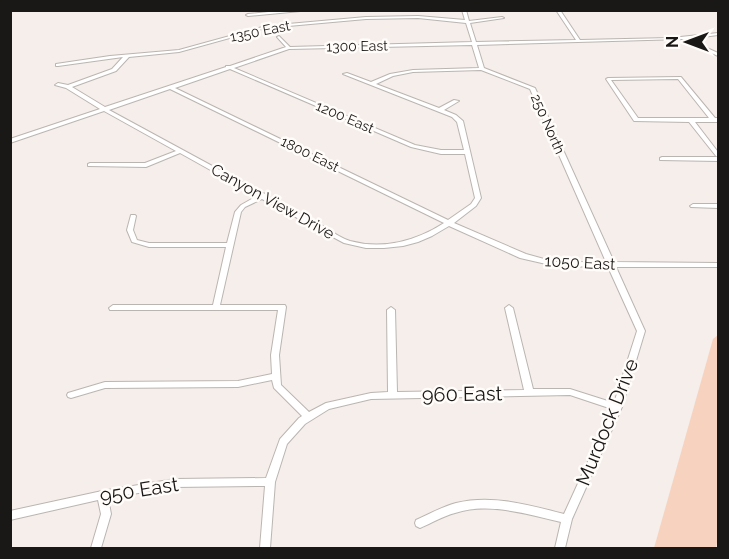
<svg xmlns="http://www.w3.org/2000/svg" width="729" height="559" font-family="Raleway,sans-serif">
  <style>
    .green { fill: #f7d3bf }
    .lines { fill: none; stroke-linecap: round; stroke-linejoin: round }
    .street-casing { stroke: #bbb5b1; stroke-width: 2 }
    .street { fill: #fff; fill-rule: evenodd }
    .labels { text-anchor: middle; stroke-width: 5; stroke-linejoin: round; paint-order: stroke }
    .far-street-label { font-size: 14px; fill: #1a1816; stroke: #fffcfa }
    .street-label { font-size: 16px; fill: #1a1816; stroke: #fffcfa }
    .near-street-label { font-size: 20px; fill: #1a1816; stroke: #fffcfa }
  </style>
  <rect width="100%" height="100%" fill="#f5eeea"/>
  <polygon class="green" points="718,335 718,537 716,548 654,548 713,339"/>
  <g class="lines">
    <defs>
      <g id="street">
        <polygon points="288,10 311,10 248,16 246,15 248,14"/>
        <path d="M462,10H466L469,21L502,17L504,18L470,23L476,42L576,40L556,10H560L580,40L671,38L718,33V35L687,39L718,53V56L682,39L477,45L484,68L535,88L614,262L718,263V267H616L645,331L622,407L572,519L565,548H555L561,522C527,514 489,502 455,513C443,516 432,523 420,528L416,526L415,523L416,520C429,514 442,507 456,503C492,494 529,505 564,514L612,409L570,395L371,399L329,409L305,424L287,444L275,482L270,548H260L265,486L175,487L108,498L111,514L101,548H91L101,514L98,500L10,520V511L102,491L175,479L266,478L280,439L299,418L302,416L274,388L272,380L238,387L105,388L71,398L68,397L67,395L68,393L105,382L238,381L272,374L271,355L278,310H110L109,308L113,305H213L226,247H149L132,242L127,230L131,215H135L136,216L133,230L137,240L149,243H227L235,212L241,205L257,196L180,153L146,167L88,166V164L90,163H145L176,151L104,111L10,143V139L100,109L66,88L55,85L58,83L68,85L112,69L123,57L58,66H56V64L110,56L179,50L266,26L366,17L418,16L465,20ZM418,18L466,23L472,42L290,47L279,36L277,37L286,47L230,66H226V67L105,107L72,87L116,71L129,57L179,52L266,28L366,19ZM472,45L479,68L413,70L390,74L371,82L347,73L343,74L452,117L457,122L464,150H441L415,145L234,68L289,49ZM230,69L411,147L441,154H465L475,198L471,204L448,220L175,88ZM481,70L530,89L606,262H555L526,254L454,223L476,206L481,198L463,121L456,115L444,110L459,101L454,100L439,108L376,84L393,76L413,72ZM170,89L444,223C416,241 383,250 350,241C341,238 332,232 325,227C305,217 286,206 267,196L266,194L262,193L109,110ZM262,199L344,243L366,248H384L403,246L418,242L432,236L449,226L520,258L555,266L608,267L637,331L614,403L570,389H533L513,308L509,305L505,308L524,390L397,392L395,310L391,307L387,310L388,392L371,393L326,403L309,412L281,385L279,355L286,307L285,305H220L241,212L245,207Z"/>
        <path d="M681,77L715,118H718V122H695L718,152V157L716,156L689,122L634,121L606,79L608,78ZM678,79L709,118H638L611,80Z"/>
        <polygon points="662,157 718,157 718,161 660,160 660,158"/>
        <polygon points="693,204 718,204 718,208 691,207 690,206"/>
      </g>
    </defs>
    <use href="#street" class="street-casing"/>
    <use href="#street" class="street"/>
  </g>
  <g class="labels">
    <g class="far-street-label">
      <text transform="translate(260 31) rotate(-11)" y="5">1350 East</text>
      <text transform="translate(357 46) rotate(-1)" y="5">1300 East</text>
      <text transform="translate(345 117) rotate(23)" y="5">1200 East</text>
      <text transform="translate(548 124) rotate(66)" y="5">250 North</text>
      <text transform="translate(310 154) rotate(26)" y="5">1800 East</text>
    </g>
    <g class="street-label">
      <text transform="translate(273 201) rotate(29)" y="6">Canyon View Drive</text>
      <text transform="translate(580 262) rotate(3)" y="6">1050 East</text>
    </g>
    <g class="near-street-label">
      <text transform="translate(462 394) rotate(-1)" y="7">960 East</text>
      <text transform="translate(607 422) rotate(-68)" y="7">Murdock Drive</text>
      <text transform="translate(139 490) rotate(-9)" y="7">950 East</text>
    </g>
  </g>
  <rect width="729" height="559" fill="none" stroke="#1a1816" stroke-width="24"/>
  <g transform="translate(687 42) rotate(270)" stroke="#fffcfa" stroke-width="4.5" paint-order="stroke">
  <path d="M0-4.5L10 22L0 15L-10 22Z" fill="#1a1816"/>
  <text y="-9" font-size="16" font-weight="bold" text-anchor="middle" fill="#1a1816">N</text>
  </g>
</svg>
